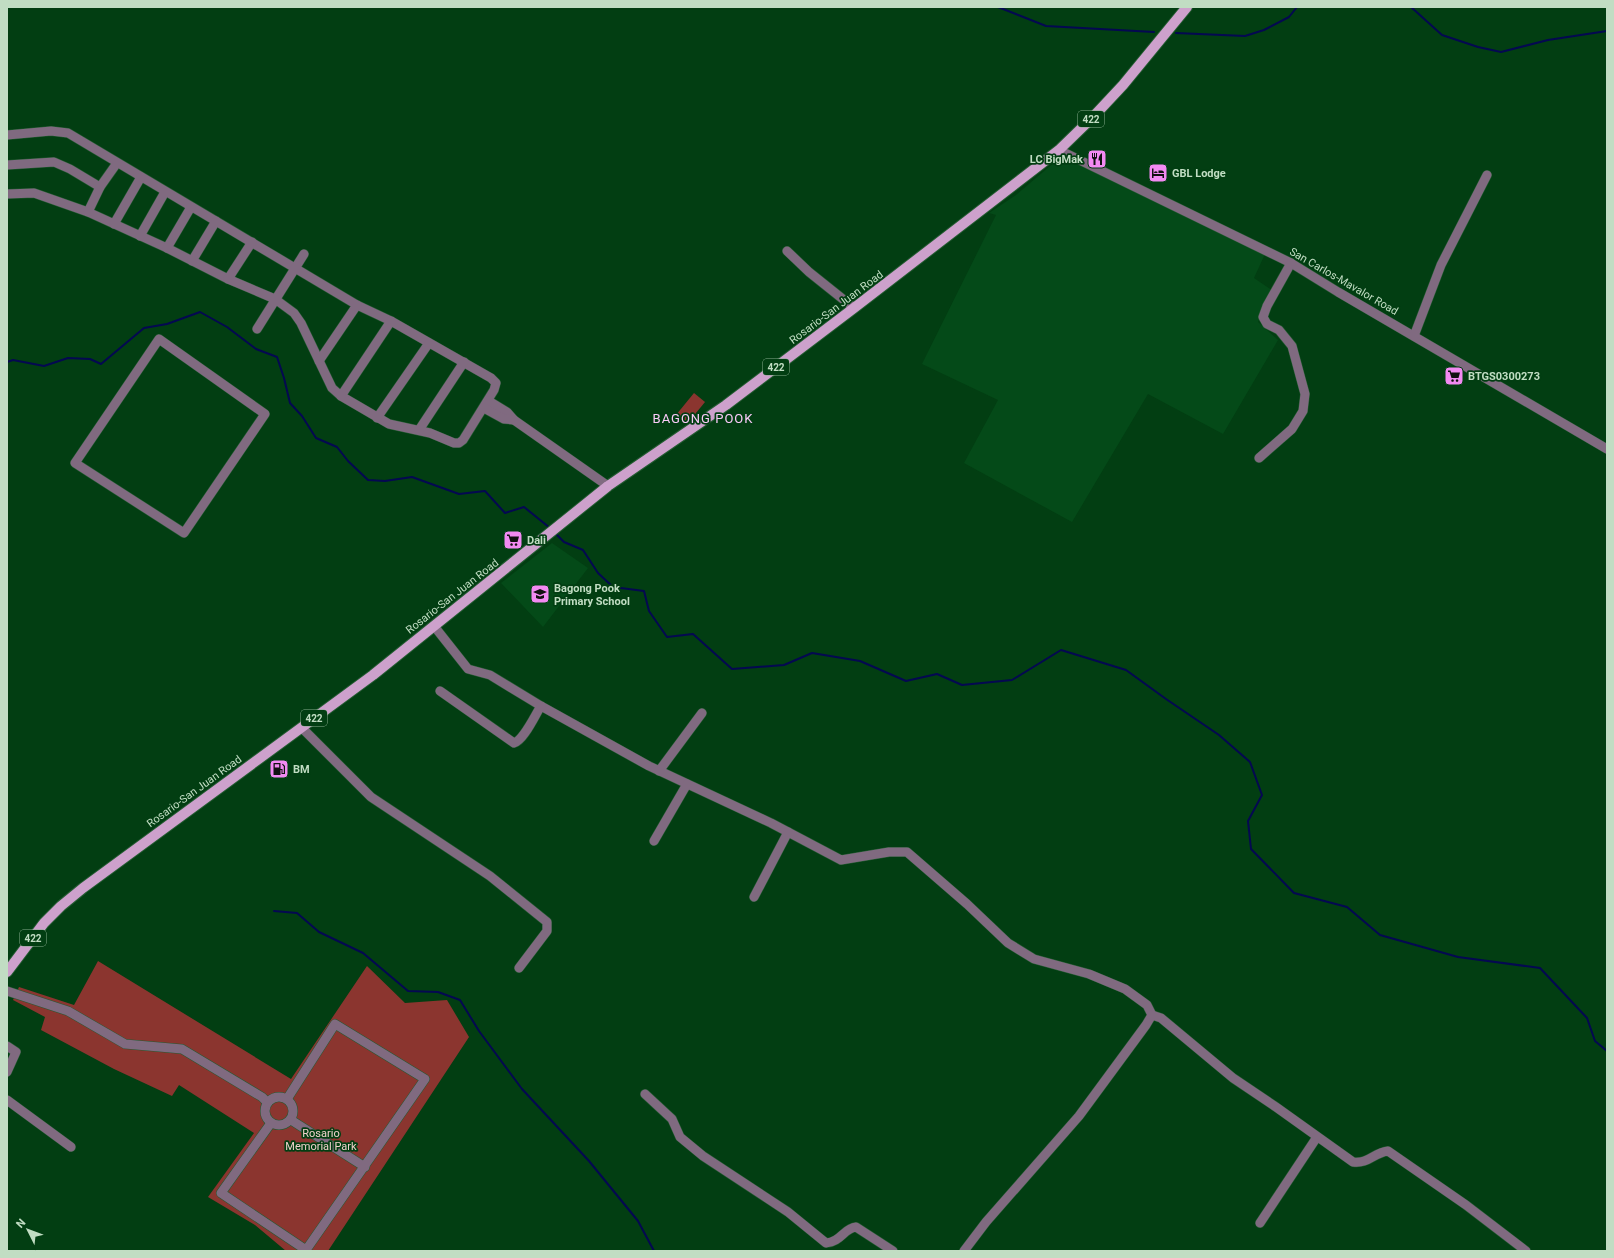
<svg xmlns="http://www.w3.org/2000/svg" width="1614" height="1258" font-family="Roboto,sans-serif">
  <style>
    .built { fill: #044a18 }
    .green { fill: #8b352f }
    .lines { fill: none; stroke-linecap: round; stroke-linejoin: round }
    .stream { stroke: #040851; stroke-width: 2 }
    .minor-casing { stroke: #245b32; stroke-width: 10 }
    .major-casing { stroke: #245b32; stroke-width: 12 }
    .minor { stroke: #806a80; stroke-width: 9 }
    .major { stroke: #cda1cc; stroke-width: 10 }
    .labels { text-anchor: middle; stroke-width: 3.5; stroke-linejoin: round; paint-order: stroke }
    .shield { fill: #023e12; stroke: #88ad8e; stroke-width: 1 }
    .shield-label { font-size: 10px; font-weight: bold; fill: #c1ddc3 }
    .poi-label { font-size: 11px; font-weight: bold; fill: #c1ddc3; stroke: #023e12; text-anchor: start }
    .street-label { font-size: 11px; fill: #c1ddc3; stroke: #023e12 }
    .park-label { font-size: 11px; fill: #f1d1cc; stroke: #023e12 }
    .quarter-label { font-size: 13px; letter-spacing: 1px; fill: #facbf9; stroke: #023e12 }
  </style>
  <rect width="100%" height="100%" fill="#023e12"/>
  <g class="built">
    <polygon points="1063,155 1265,254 1254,278 1273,291 1258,322 1278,340 1223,434 1148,394 1072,522 964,463 998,400 922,364 996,215 989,213 1016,195"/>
    <polygon points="552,543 588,568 543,627 501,583"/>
  </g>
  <g class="green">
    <polygon points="694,393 705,402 687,424 676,415"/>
    <polygon points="98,961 291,1079 367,966 405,1003 447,1000 469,1037 328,1251 286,1251 255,1225 208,1197 254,1133 179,1085 172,1096 114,1069 41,1030 45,1017 13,1000 19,987 74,1005"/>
  </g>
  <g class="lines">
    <g class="stream">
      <polyline points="998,7 1046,26 1154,32"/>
      <polyline points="1411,7 1442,35 1478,47 1501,52 1548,40 1607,31"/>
      <polyline points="1176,33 1245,36 1264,30 1289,17 1297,7"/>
      <polyline points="7,362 13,360 44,366 68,358 90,359 101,364 144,328 167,324 200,312 227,327 256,349 277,357 284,378 290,403 302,416 316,438 337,447 348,461 368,480 385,481 412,477 459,494 485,491 505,513 524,507 550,528"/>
      <polyline points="554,532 564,542 583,550 598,573 613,587 644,591 649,611 667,637 693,634 732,669 784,665 812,653 860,661 906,681 937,674 962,685 1012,680 1061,650 1126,670 1166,699 1219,735 1250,762 1262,795 1248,821 1251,849 1294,893 1347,907 1380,935 1458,957 1540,968 1587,1018 1595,1041 1607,1051"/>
      <polyline points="274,911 297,913 319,932 363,953 408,991 438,992 460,1000 479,1031 522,1089 589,1161 638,1221 654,1251"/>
    </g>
    <defs>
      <g id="minor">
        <polyline points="7,135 51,131 68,133 357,305 391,321 491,378 496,383 494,390 463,440 459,443 454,443 430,433 389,424 341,396 332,388 301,323 294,313 275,299 228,279 167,248 88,212 34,193 7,194"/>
        <polyline points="1059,150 1291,263 1338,292 1607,449"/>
        <polyline points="7,165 54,162 70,169 100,187"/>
        <polyline points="88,212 100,187 117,163"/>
        <polyline points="114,224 141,177"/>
        <polyline points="140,236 165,192"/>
        <polyline points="167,248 191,207"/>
        <polyline points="787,251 809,272 854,308"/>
        <polyline points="192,261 216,221"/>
        <polyline points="228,279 252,242"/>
        <polyline points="257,329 304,254"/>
        <polyline points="1414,336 1441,265 1487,175"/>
        <polygon points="159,339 265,414 184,533 75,463"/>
        <polyline points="319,361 357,305"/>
        <polyline points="341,396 391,321"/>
        <polyline points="489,401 507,412 514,420 608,486"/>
        <polyline points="484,408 504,419 514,420"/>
        <polyline points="377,418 429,343"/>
        <polyline points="419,430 464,362"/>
        <polyline points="1259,458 1292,429 1303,411 1305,394 1292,346 1279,330 1267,324 1263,317 1267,306 1291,263"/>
        <polyline points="434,626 468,669 490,675 541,706 649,766 771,823 841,860 889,852 907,852 967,904 1008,943 1034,959 1089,974 1125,989 1147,1005 1152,1015 1146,1025 1079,1116 986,1222 964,1251"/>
        <path d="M440,691L514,743C524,740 535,715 541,706"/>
        <polyline points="302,728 371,797 490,876 547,922 547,931 519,968"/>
        <polyline points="659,771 702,713"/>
        <polyline points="654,841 687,784"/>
        <polyline points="754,897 788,832"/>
        <polyline points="7,991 68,1011 125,1044 182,1049 262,1097 267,1102"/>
        <path d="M1152,1015L1161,1018L1233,1078L1276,1107L1353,1162C1369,1164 1373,1153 1388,1151L1466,1205L1526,1251"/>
        <polyline points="7,1046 16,1052 7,1072"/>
        <path d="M645,1094L672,1119L680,1137L703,1156L788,1212L826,1243C841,1242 844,1228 856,1227L893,1251"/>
        <circle cx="279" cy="1111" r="14"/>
        <polyline points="7,1100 71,1147"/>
        <polyline points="291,1120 365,1167"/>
        <polyline points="271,1123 221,1193 306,1250 425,1079 335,1024 287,1099"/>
        <polyline points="1260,1223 1317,1137"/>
      </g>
      <polyline id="major" points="7,972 44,923 61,906 83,888 373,675 608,486 726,405 854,308 1059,150 1094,116 1123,85 1187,7"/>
    </defs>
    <use href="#minor" class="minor-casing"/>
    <use href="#major" class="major-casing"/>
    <use href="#minor" class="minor"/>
    <use href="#major" class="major"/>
  </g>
  <defs>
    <symbol id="restaurant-square" viewBox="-11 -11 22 22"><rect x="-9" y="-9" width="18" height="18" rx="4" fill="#f28af2" stroke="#023e12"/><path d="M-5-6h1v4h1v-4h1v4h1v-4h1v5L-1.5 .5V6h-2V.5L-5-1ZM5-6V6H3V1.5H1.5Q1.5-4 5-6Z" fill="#111"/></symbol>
    <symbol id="hotel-square" viewBox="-11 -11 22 22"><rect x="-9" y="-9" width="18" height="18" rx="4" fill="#f28af2" stroke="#023e12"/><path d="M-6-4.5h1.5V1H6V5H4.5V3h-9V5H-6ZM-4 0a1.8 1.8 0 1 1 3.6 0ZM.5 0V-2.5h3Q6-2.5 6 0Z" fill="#111"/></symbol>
    <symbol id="supermarket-square" viewBox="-11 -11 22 22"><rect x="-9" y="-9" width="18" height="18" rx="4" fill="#f28af2" stroke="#023e12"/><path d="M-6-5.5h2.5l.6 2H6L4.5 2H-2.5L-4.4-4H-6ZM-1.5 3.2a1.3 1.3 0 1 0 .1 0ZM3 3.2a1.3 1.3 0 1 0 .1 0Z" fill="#111"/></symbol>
    <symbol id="school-square" viewBox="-11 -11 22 22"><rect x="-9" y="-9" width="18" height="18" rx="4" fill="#f28af2" stroke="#023e12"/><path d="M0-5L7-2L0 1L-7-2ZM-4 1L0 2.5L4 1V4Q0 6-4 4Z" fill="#111"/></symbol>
    <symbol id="fuel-square" viewBox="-11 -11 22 22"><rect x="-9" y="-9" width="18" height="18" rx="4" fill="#f28af2" stroke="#023e12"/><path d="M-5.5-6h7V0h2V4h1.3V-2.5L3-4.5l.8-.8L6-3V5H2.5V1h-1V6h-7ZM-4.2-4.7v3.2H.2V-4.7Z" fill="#111"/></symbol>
  </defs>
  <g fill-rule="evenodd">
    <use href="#restaurant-square" x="1086" y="148" width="22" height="22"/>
    <use href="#hotel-square" x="1147" y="162" width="22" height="22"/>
    <use href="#supermarket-square" x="1443" y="365" width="22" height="22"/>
    <use href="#supermarket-square" x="502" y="529" width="22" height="22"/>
    <use href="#school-square" x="529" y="583" width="22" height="22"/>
    <use href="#fuel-square" x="268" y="758" width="22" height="22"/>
  </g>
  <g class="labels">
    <g class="shield">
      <rect x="1078" y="111" width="26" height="16" rx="3"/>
      <rect x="763" y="359" width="26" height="16" rx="3"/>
      <rect x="301" y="710" width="26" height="16" rx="3"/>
      <rect x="20" y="930" width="26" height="16" rx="3"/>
    </g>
    <g class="shield-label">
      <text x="1091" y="123">422</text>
      <text x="776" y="371">422</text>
      <text x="314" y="722">422</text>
      <text x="33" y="942">422</text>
    </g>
    <g class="poi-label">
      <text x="1083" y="163" text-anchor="end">LC BigMak</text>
      <text x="1172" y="177">GBL Lodge</text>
      <text x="1468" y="380">BTGS0300273</text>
      <text x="527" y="544">Dali</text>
      <text x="554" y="592">Bagong Pook<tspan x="554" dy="13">Primary School</tspan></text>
      <text x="293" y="773">BM</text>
    </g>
    <g class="street-label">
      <text transform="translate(1344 281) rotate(30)" y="4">San Carlos-Mavalor Road</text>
      <text transform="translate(836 307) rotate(-37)" y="4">Rosario-San Juan Road</text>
      <text transform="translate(452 596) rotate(-38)" y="4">Rosario-San Juan Road</text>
      <text transform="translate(194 791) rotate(-36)" y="4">Rosario-San Juan Road</text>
    </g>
    <g class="park-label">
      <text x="321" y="1137">Rosario<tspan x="321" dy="13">Memorial Park</tspan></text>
    </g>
    <g class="quarter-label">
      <text x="703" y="423">BAGONG POOK</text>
    </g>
  </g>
  <rect width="1614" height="1258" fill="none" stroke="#c1ddc3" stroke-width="16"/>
  <g transform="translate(28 1230) rotate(312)" stroke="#023e12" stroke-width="3" paint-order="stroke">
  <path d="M0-3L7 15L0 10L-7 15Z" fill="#c1ddc3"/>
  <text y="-6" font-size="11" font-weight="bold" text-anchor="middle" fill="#c1ddc3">N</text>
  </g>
</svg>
